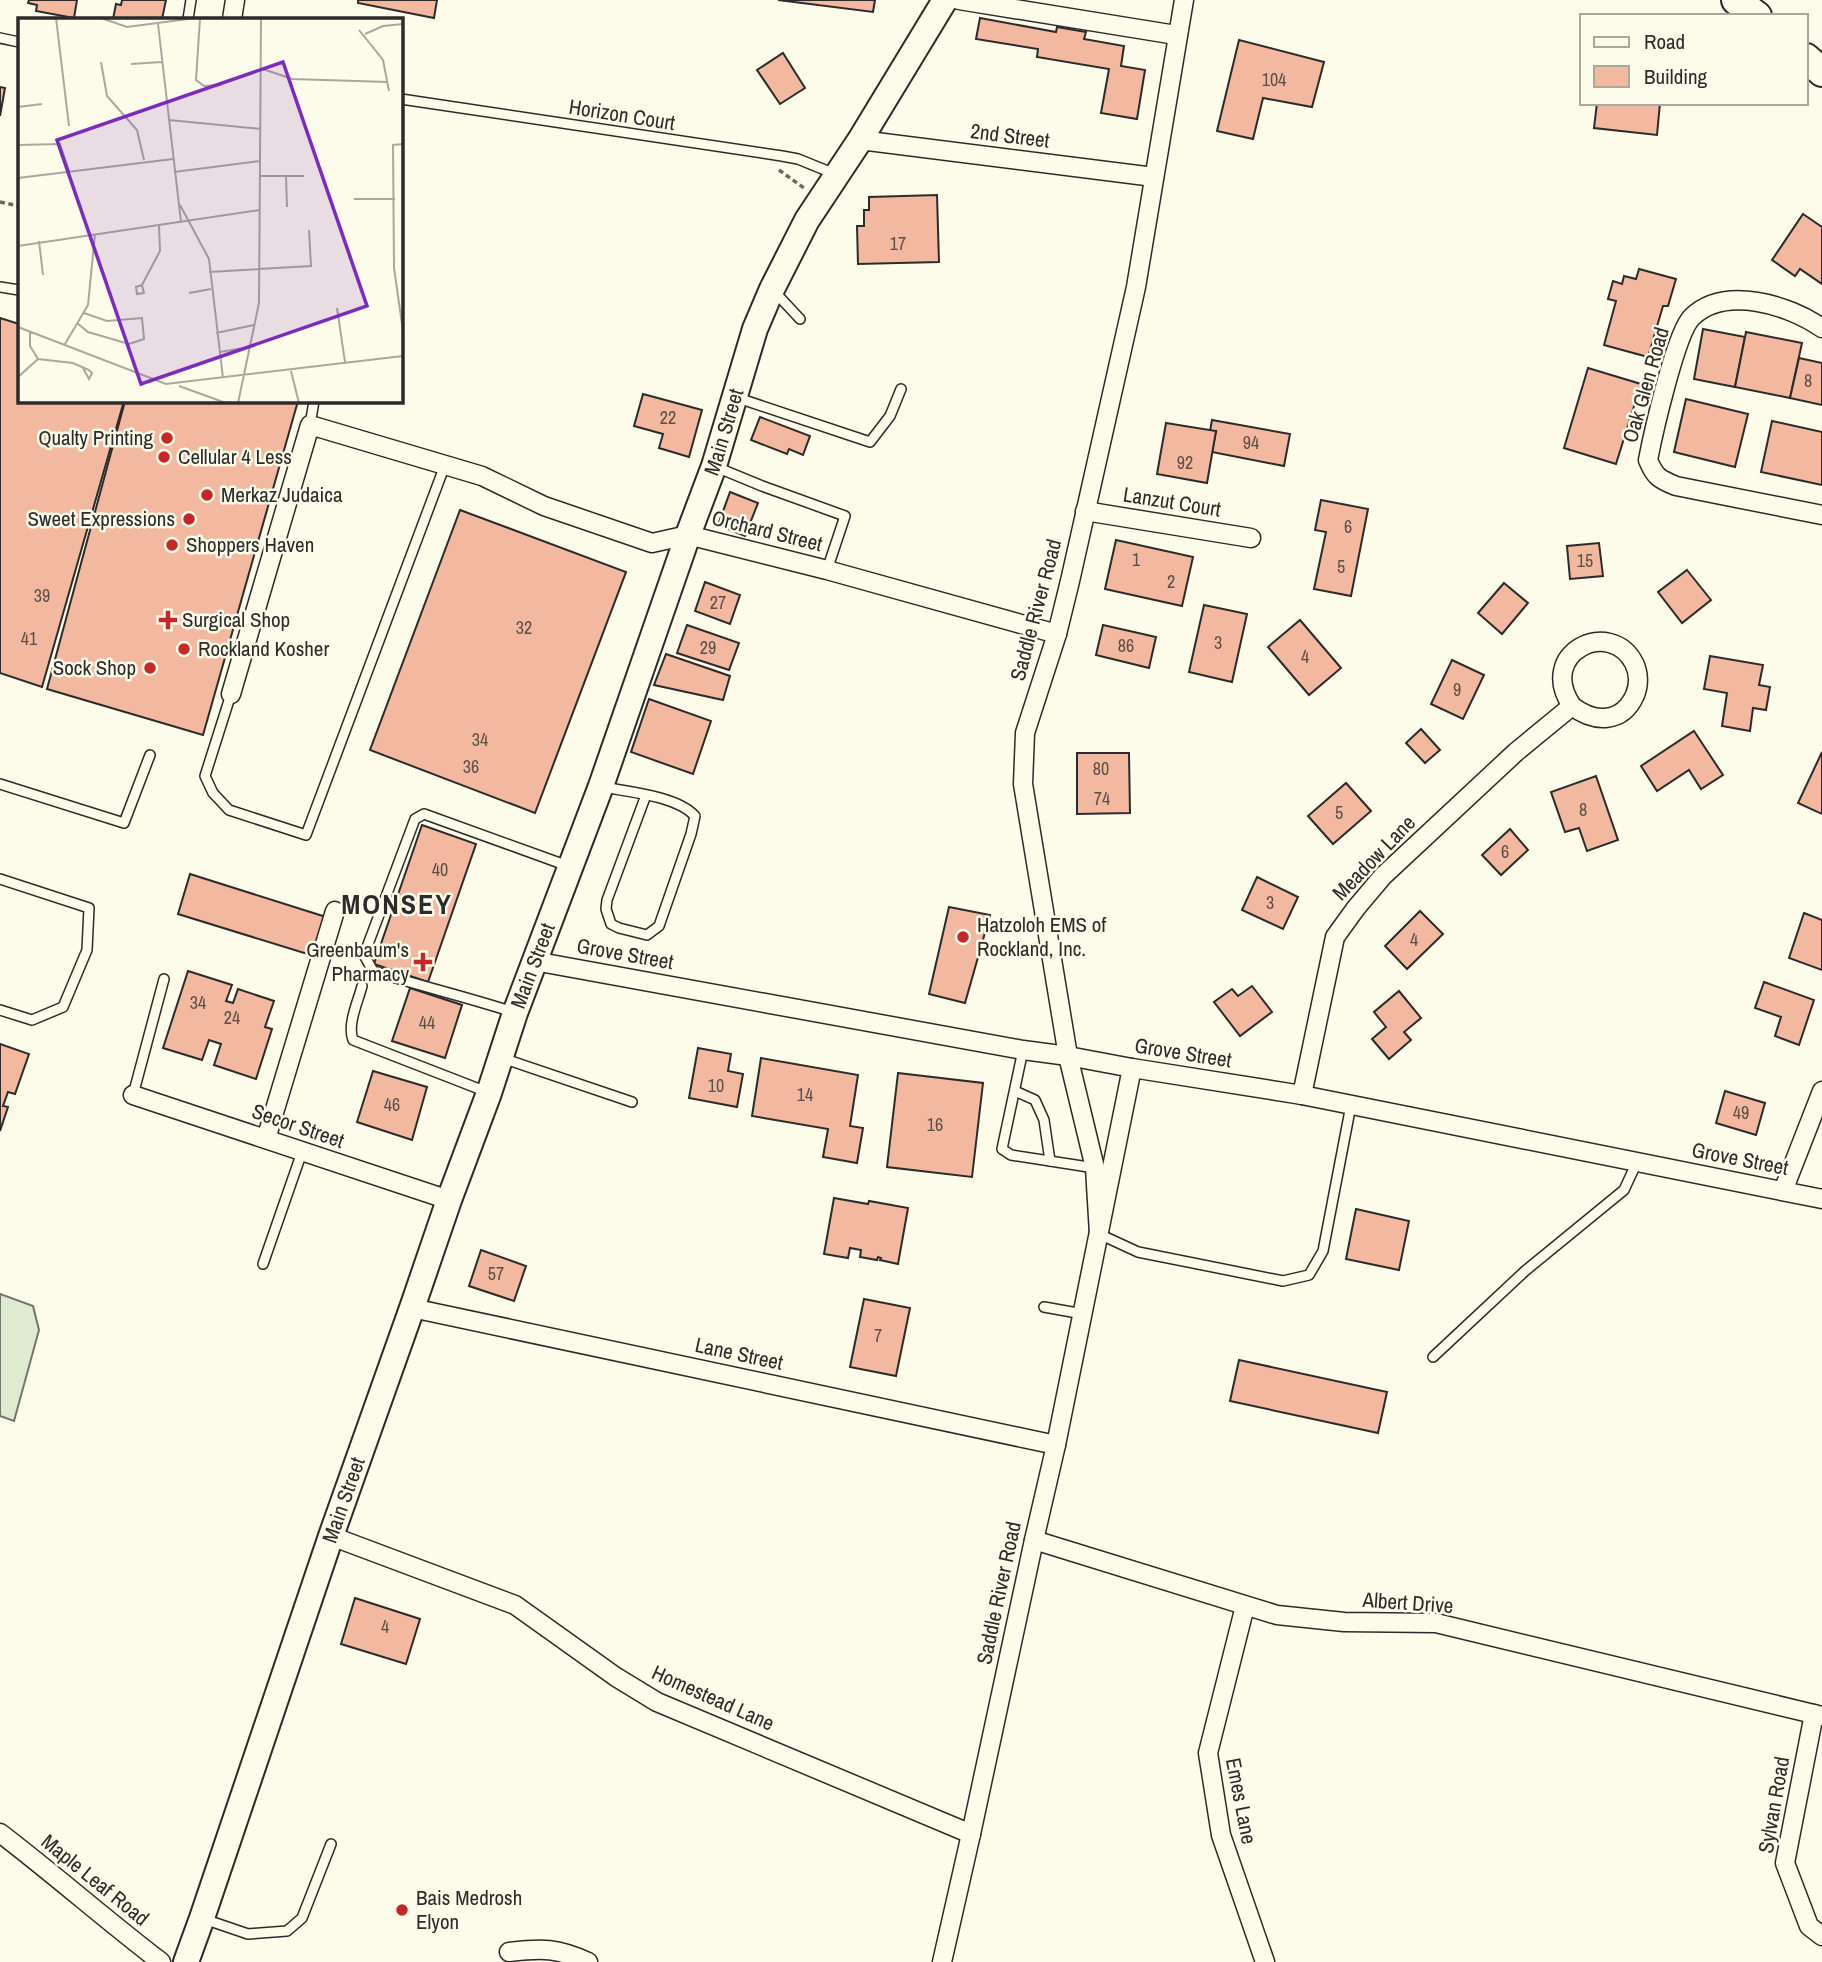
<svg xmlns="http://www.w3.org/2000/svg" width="1822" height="1962" font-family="'Archivo Narrow',sans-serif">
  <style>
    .green { fill: #deebd1; stroke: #74746e; stroke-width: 2 }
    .building { fill: #f2b8a0; stroke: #2b2b2b; stroke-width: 2 }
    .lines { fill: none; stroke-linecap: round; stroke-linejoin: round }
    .service-casing { stroke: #2b2b2b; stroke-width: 12 }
    .minor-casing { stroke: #2b2b2b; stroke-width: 21 }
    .secondary-casing { stroke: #2b2b2b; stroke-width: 28 }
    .primary-casing { stroke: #2b2b2b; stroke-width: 32 }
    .path { stroke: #6a6964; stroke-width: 3.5; stroke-dasharray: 5 3.5; stroke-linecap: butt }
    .service { stroke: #fdfbea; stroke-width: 9 }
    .minor { stroke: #fdfbea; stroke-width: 18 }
    .secondary { stroke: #fdfbea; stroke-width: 24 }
    .primary { stroke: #fdfbea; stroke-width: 28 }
    .poi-dot { fill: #c62828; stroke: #fdfbea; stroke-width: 2.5 }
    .labels { text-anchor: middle; stroke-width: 5; stroke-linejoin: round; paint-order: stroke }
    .number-label { font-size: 18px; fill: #5d4e48 }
    .street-label { font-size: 21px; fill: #2b2b2b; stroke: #fdfbea }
    .poi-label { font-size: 21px; fill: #2b2b2b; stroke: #fdfbea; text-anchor: start }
    .district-label { font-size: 28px; font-weight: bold; letter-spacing: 2px; fill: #2b2b2b; stroke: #fdfbea }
    .inset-road { fill: none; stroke: #a9a89e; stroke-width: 2 }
    .view { fill: #7b2cbf; fill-opacity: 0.15; stroke: #7b2cbf; stroke-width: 3.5 }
    .inset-edge { fill: none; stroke: #2b2b2b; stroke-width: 3.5 }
  </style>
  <rect width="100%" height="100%" fill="#fdfbea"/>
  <polygon class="green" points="0,1294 33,1306 39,1330 14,1421 0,1416"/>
  <g class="building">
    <polygon points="29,0 77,0 74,18 36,11 37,5 28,3"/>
    <polygon points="122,0 166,0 162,19 113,19 116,4 121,5"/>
    <polygon points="358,0 437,0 434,18 358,3"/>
    <polygon points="778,0 875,0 873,12"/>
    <polygon points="980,18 1056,32 1057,27 1086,32 1084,39 1124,46 1121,66 1145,70 1137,119 1101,113 1109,69 1037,57 1038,49 976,39"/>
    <polygon points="1239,40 1324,62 1312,107 1263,98 1253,139 1217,131"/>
    <polygon points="783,53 805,88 780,104 757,70"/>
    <polygon points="0,87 5,88 0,116"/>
    <polygon points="1597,103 1660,103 1657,135 1594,128"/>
    <polygon points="937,195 939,262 858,264 857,226 864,226 864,210 869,210 869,197"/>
    <polygon points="1803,214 1822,227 1822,284 1800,269 1795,276 1772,260"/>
    <polygon points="1639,269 1676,279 1668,306 1663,306 1648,357 1604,345 1616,301 1608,299 1613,281 1622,284 1624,276 1636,279"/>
    <polygon points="0,318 19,324 19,401 124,401 42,687 0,673"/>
    <polygon points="1703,329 1745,337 1735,387 1694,379"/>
    <polygon points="1746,332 1802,343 1790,398 1735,387"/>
    <polygon points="1799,358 1822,363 1822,405 1790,398"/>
    <polygon points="1588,368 1641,384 1616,464 1564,448"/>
    <polygon points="643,394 702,410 689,457 659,448 663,434 634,426"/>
    <polygon points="1686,399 1748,414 1735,467 1674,452"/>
    <polygon points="125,401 298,401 203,735 47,689"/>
    <polygon points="760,417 810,436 803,455 789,449 787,454 751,440"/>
    <polygon points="1212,420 1290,434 1284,466 1212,452 1216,431 1210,431"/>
    <polygon points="1772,421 1822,432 1822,485 1761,472"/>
    <polygon points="1166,423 1216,431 1207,483 1157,474"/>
    <polygon points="730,492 758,503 745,536 718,525"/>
    <polygon points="1321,500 1368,509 1351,596 1314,589 1326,532 1315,530"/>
    <polygon points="460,510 626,572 535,813 370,750"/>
    <polygon points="1116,540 1193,557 1182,606 1105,589"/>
    <polygon points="1599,543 1603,576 1570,579 1567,546"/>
    <polygon points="1687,570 1711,600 1682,623 1658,592"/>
    <polygon points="705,582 740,595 730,624 695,611"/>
    <polygon points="1504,583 1528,603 1502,634 1478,613"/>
    <polygon points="1204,605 1247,614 1232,682 1189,672"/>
    <polygon points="1300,620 1341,668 1309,695 1268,647"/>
    <polygon points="687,625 739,643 729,670 677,653"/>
    <polygon points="1103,625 1156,637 1149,668 1096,655"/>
    <polygon points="666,654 730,676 723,700 654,685"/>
    <polygon points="1710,656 1763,665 1759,685 1770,687 1766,710 1753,708 1750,731 1722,726 1727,693 1704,689"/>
    <polygon points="1452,660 1484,675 1463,719 1431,704"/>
    <polygon points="649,699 711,721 693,774 631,752"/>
    <polygon points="1421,729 1440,750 1425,763 1406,743"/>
    <polygon points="1694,731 1723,775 1701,789 1689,770 1657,791 1641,766"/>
    <polygon points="1822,752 1822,814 1798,803"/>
    <polygon points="1077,753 1129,753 1130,813 1077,814"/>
    <polygon points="1596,776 1618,840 1587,851 1579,828 1565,832 1551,792"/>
    <polygon points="1346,783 1371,811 1333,844 1308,816"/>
    <polygon points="422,825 476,844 428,982 374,964"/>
    <polygon points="1510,829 1528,850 1501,875 1482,855"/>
    <polygon points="190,874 326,917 314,956 178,914"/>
    <polygon points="1257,877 1298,897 1283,929 1242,910"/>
    <polygon points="949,907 990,915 965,1003 929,994"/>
    <polygon points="1420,911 1443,934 1407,969 1385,946"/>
    <polygon points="1804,913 1822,920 1822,970 1789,958"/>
    <polygon points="188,971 232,985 226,1001 233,1003 238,989 274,1001 265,1027 272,1029 256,1079 214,1065 221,1044 209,1040 202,1060 163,1048"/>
    <polygon points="1764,982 1814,1000 1799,1045 1775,1036 1781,1017 1755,1008"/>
    <polygon points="1252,986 1272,1012 1240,1036 1214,1002 1232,989 1238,996"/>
    <polygon points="410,988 462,1005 445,1058 392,1041"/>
    <polygon points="1399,991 1421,1018 1404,1032 1411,1040 1389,1059 1372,1039 1386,1027 1374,1012"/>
    <polygon points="0,1044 29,1054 15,1094 8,1092 3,1106 8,1107 0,1131"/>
    <polygon points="698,1048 731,1054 728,1071 743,1074 737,1107 689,1098"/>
    <polygon points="761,1058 858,1075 850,1126 863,1128 857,1163 823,1157 828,1129 752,1116"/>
    <polygon points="373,1071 427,1087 412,1140 357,1122"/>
    <polygon points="898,1073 983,1083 972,1177 887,1167"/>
    <polygon points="1725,1091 1765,1103 1756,1135 1716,1123"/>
    <polygon points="834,1198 868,1204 869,1201 908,1208 898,1264 880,1260 881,1258 878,1257 877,1260 860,1257 861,1250 850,1248 848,1258 824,1254"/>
    <polygon points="1356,1209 1409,1221 1399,1270 1346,1259"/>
    <polygon points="481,1250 526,1266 514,1301 469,1286"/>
    <polygon points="864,1299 910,1308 896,1376 850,1367"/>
    <polygon points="1239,1360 1387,1392 1378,1433 1230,1401"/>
    <polygon points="355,1598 420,1619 406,1664 341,1644"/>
  </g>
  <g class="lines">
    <defs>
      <g id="service">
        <polyline points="188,19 191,0"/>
        <polyline points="0,38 19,42"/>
        <polyline points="401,99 782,156 798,159 835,174"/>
        <polyline points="0,287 19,290"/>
        <polyline points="773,290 800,319"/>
        <polyline points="738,398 870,442 890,416 901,389"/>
        <polyline points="310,425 314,401"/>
        <polyline points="716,467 762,486 845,516 827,570"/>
        <polyline points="231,694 205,776 213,793 229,810 306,835 445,465"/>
        <polyline points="0,784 124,823 150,755"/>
        <path d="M603,787C629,792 677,796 695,816L691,834L659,926L647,935L619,928L611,924L606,909L607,900L646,795"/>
        <polyline points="0,879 89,908 87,950 63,1007 32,1020 0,1010"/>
        <path d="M362,986C358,1002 347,1024 353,1040L487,1092"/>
        <path d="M513,1012C467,997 420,986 373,971L364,955L415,819L424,814L568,866"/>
        <polyline points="1023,1050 1002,1149 1011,1155 1095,1168"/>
        <polyline points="502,1058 632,1102"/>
        <polyline points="1015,1091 1035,1100 1044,1120 1050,1161"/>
        <polyline points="133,1095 164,979"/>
        <polyline points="1099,1234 1138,1252 1283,1281 1309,1275 1323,1251 1351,1105"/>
        <polyline points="263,1264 302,1152"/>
        <polyline points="1044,1307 1083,1314"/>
        <polyline points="1433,1357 1525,1271 1624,1190 1637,1162"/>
        <polyline points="204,1919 248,1934 287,1931 302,1918 331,1844"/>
      </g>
      <g id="minor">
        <polyline points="959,0 1176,35"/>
        <polyline points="232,19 235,0"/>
        <polyline points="860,140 1154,177"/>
        <path d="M1822,328C1789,305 1725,285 1692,317C1676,332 1653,434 1648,460C1655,477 1659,479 1676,486L1822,515"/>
        <polyline points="1085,511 1251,538"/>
        <polyline points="231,694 310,425 482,476 544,506 652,543 688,535 827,570 1057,634"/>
        <polyline points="534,961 1023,1050 1068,1056 1132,1068 1302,1095 1822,1199"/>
        <polyline points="133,1095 449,1200"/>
        <path d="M1302,1095L1335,937L1356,908L1383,876L1516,752L1572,706C1536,653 1610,617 1634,663C1639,673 1639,685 1635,695C1622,724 1594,723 1572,706"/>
        <polyline points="266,1139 335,911"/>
        <polyline points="1783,1191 1822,1091"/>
        <polyline points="1099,1234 1095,1168 1068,1056 1023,784 1025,733 1057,634 1070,581 1136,287 1184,0"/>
        <polyline points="412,1308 1056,1445"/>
        <polyline points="331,1536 515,1605 616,1677 657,1702 971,1834"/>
        <polyline points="1034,1540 1277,1615 1344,1622 1436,1623 1822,1716"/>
        <polyline points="1245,1606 1208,1753 1221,1835 1265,1962"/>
        <polyline points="1814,1714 1785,1863 1809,1926 1822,1936"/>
        <path d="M0,1833C55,1875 106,1920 161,1962"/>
        <path d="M509,1952C543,1948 557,1948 588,1962"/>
        <polyline points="942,1962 971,1834 1034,1540 1056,1445 1132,1068"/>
      </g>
      <g id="secondary">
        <path id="s1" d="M186,1962L202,1918L331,1536L412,1308L449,1200L489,1093L515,1013L601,786L688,535L714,466L755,329L772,289L807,220L860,140L945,0"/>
      </g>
      <g id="primary">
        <polyline points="1736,0 1757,16"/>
        <polyline points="1806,58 1822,72"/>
      </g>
    </defs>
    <use href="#service" class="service-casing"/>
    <use href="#minor" class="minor-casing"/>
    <use href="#secondary" class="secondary-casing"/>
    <use href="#primary" class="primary-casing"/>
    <g class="path">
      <polyline points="779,170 804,188"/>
      <polyline points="0,202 19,206"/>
    </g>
    <use href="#service" class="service"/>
    <use href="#minor" class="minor"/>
    <use href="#secondary" class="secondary"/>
    <use href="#primary" class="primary"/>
  </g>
  <g class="poi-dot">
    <circle cx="167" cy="438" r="7"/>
    <circle cx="164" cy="457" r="7"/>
    <circle cx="207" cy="495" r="7"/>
    <circle cx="189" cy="519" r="7"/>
    <circle cx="172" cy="545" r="7"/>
    <path d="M164.5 609.5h7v7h7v7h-7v7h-7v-7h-7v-7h7z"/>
    <circle cx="184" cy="649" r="7"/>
    <circle cx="150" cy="668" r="7"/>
    <circle cx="963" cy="937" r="7"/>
    <path d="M419.5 951.5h7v7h7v7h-7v7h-7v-7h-7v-7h7z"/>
    <circle cx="402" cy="1910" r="7"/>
  </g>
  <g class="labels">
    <g class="number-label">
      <text x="1274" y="86">104</text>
      <text x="898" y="250">17</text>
      <text x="1808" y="387">8</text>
      <text x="668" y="424">22</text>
      <text x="1251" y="449">94</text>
      <text x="1185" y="469">92</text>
      <text x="1348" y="533">6</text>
      <text x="1136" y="566">1</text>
      <text x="1585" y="567">15</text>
      <text x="1341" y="573">5</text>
      <text x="1171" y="588">2</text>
      <text x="42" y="602">39</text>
      <text x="718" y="609">27</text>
      <text x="524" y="634">32</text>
      <text x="29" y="645">41</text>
      <text x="1218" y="649">3</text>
      <text x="1126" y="652">86</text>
      <text x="708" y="654">29</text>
      <text x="1305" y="663">4</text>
      <text x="1457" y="696">9</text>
      <text x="480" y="746">34</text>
      <text x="471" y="773">36</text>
      <text x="1101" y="775">80</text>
      <text x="1102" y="805">74</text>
      <text x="1583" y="816">8</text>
      <text x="1339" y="819">5</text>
      <text x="1505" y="858">6</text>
      <text x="440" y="876">40</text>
      <text x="1270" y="909">3</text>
      <text x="1414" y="946">4</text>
      <text x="198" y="1009">34</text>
      <text x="232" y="1024">24</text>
      <text x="427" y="1029">44</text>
      <text x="716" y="1092">10</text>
      <text x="805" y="1101">14</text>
      <text x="392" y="1111">46</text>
      <text x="1741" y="1119">49</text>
      <text x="935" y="1131">16</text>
      <text x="496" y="1280">57</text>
      <text x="878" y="1342">7</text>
      <text x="385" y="1633">4</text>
    </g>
    <g class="street-label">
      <text transform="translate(622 115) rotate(9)" y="7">Horizon Court</text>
      <text transform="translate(1010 136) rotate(7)" y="7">2nd Street</text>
      <text transform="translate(1646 385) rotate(-74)" y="7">Oak Glen Road</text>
      <text dy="7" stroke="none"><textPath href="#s1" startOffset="1622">Main Street</textPath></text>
      <text transform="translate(1172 502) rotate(9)" y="7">Lanzut Court</text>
      <text transform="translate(767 531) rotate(14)" y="7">Orchard Street</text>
      <text transform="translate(1036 610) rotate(-75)" y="7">Saddle River Road</text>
      <text transform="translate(1374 858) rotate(-46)" y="7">Meadow Lane</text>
      <text transform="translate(625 954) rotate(10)" y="7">Grove Street</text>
      <text dy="7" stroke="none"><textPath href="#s1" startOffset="1055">Main Street</textPath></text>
      <text transform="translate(1183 1053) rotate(9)" y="7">Grove Street</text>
      <text transform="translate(298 1126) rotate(19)" y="7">Secor Street</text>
      <text transform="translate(1740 1159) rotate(11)" y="7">Grove Street</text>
      <text transform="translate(739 1354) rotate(12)" y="7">Lane Street</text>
      <text dy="7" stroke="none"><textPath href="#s1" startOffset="488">Main Street</textPath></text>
      <text transform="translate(999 1593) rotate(-78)" y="7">Saddle River Road</text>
      <text transform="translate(1408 1603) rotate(4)" y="7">Albert Drive</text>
      <text transform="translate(713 1698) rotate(24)" y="7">Homestead Lane</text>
      <text transform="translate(1241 1801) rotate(79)" y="7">Emes Lane</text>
      <text transform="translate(1774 1805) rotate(-80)" y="7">Sylvan Road</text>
      <text transform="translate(95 1880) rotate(39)" y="7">Maple Leaf Road</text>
    </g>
    <g class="poi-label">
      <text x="153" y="445" text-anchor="end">Qualty Printing</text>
      <text x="178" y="464">Cellular 4 Less</text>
      <text x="221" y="502">Merkaz Judaica</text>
      <text x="175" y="526" text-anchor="end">Sweet Expressions</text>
      <text x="186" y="552">Shoppers Haven</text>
      <text x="182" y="627">Surgical Shop</text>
      <text x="198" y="656">Rockland Kosher</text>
      <text x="136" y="675" text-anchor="end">Sock Shop</text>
      <text x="977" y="932">Hatzoloh EMS of<tspan x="977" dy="24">Rockland, Inc.</tspan></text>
      <text x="409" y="957" text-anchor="end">Greenbaum's<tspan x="409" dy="24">Pharmacy</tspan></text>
      <text x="416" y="1905">Bais Medrosh<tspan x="416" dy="24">Elyon</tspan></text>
    </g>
    <g class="district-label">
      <text x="397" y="914">MONSEY</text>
    </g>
  </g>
  <g transform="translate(18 18)">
    <rect width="385" height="385" fill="#fdfbea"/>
    <path class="inset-road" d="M38,0L51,108M83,0L109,9L178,0M182,0L178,62L186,68L203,67M140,6L163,204M341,12L365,42L371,73M347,16L365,8L385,6M83,44L89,78L119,112L126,142M113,46L144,44M242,50L274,61L370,64M0,89L24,86M151,102L243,111M385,126L375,127L376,250L385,313M0,127L42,126L51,153M156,154L242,143M242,158H286M268,158L269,189M0,160L155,141M336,181H377M162,187L191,241L205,360M21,223L25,257M0,228L242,192M191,254L293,248L291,212M124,267L118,269L119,276L126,275L124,267L142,233L141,208M171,275L193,271M319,290L327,344M59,305L70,314L111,326L126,321L124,300L89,303L66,295M0,309L148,366L385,338M12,314V328L20,341L55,345L71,352L74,355L71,361L65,350M198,315L236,307M47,326L70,287L77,216M202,334L231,329M273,353L281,385M0,359L20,341M161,368L208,385M220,385L241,285L243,0"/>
    <path class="view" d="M265,44L349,288L123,366L39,122Z"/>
    <rect width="385" height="385" class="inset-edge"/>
  </g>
  <rect x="1580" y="14" width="228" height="91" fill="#fdfbea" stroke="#a9a89e" stroke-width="2"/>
  <rect x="1594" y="37" width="35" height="10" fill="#fdfbea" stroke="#a9a89e" stroke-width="2"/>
  <text x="1644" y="49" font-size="21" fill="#2b2b2b">Road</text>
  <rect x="1594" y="66" width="35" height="21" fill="#f2b8a0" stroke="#a9a89e" stroke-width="2"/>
  <text x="1644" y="84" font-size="21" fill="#2b2b2b">Building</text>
</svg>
